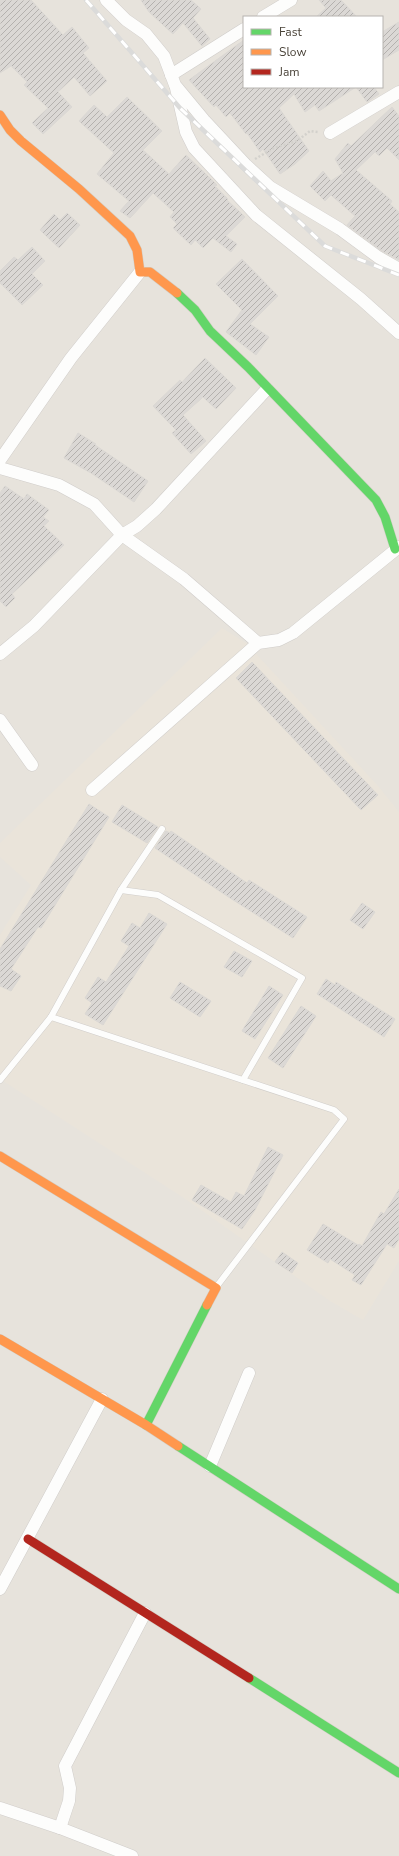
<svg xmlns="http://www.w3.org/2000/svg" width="399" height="1856" font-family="'Nunito Sans',sans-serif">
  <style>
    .residential { fill: #e7e3dc; fill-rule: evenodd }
    .education { fill: #eae4da }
    .building { fill: url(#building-hatch); stroke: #dbd8d4 }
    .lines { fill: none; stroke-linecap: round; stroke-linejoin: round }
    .lane-casing { stroke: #d0cdca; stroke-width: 7 }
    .street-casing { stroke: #d0cdca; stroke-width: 13 }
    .fast-casing { stroke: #d2cec5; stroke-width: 10 }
    .slow-casing { stroke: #d2cec5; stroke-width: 10 }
    .jam-casing { stroke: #d2cec5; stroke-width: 10 }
    .path { stroke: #d3d1cc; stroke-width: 2.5; stroke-dasharray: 2 2; stroke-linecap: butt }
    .lane { stroke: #fdfdfc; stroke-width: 6 }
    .street { stroke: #fdfdfc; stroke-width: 12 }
    .fast { stroke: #63d668; stroke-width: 9 }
    .slow { stroke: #ff974d; stroke-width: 9 }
    .jam { stroke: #b3261e; stroke-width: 9 }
    .rail-casing { stroke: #dbdbda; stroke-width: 4.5 }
    .rail { stroke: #fff; stroke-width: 3; stroke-dasharray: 9; stroke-linecap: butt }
  </style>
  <defs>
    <pattern id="building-hatch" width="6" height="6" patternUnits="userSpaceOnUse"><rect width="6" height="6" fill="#dbd8d5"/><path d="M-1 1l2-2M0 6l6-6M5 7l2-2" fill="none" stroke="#b4b1ae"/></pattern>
  </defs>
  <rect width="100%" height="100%" fill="#f3f1ee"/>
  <path class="residential" d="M0,0H399V1856H0ZM244,17H382V87H244Z"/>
  <polygon class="education" points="222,628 246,643 378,786 399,812 399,1261 363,1320 330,1301 187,1200 0,1079 0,935 31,885 0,857 0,843"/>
  <g class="building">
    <polygon points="0,0 31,0 63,35 72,27 89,48 83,53 107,81 90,96 74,77 58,92 72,107 43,134 32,123 48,108 24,85 27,82 11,66 0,73"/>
    <polygon points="141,0 191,0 201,9 193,18 210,39 202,46 183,23 173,34 149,12"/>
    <polygon points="319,0 341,0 357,17 316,17 326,8"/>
    <polygon points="399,22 399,50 382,60 382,32"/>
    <polygon points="244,40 244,87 374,87 379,94 367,102 356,87 319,111 315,105 305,112 294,94 279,108 309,151 295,164 280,174 263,149 260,152 247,133 246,134 230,113 226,117 216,105 214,107 189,80"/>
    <polygon points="127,97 162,131 143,150 169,174 186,155 217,185 215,186 228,199 227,200 245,217 226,236 237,244 231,252 213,238 203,248 195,240 191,245 173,228 177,224 170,217 174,212 153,193 130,218 120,211 129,201 97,174 114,153 79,121 94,105 107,117"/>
    <polygon points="392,107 399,116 399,160 387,148 379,156 375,152 356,170 392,201 390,204 399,212 399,260 382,251 347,225 355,216 331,195 325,201 310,186 323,171 331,181 343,173 335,159 348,143 351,146"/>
    <polygon points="67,213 80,225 59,248 40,230 54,214 60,220"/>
    <polygon points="32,247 45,261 32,274 43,285 22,305 0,283 0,271 14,257 18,260"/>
    <polygon points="242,259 278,296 250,324 269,337 256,355 226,332 242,310 216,284"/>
    <polygon points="205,358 236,388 216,409 203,397 183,415 206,441 191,454 172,433 176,430 153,406 180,380 182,382"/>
    <polygon points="78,433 96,444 95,445 148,481 134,502 91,473 64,458"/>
    <polygon points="5,486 24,499 27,494 49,510 43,517 49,521 44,526 64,545 12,594 15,598 6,607 0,601 0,493"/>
    <polygon points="252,662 378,795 361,810 236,678"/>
    <polygon points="89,804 109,817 41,928 38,927 11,969 21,976 11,991 0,986 0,949"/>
    <polygon points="122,805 158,827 147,843 112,822"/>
    <polygon points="166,831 170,833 171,831 247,883 249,880 307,917 293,938 230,898 155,848"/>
    <polygon points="362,903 375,912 363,929 350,920"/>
    <polygon points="149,913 167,924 103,1025 85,1014 92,1003 85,998 98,977 106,982 129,946 121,941 132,923 140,928"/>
    <polygon points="234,951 252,961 242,977 224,967"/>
    <polygon points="326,979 335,985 336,982 395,1019 384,1037 317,994"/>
    <polygon points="180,982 211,1001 200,1017 170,998"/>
    <polygon points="269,986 283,995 255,1039 242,1031"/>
    <polygon points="301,1006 316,1016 283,1068 268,1058"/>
    <polygon points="268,1147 283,1155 255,1210 242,1229 192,1200 201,1185 231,1202 236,1192 244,1196"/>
    <polygon points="399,1189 399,1239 394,1248 387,1244 361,1285 352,1280 355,1275 330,1259 328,1263 307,1250 323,1224 358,1245 359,1244 362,1246 381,1212 384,1214"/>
    <polygon points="282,1252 298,1263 292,1273 275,1262"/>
  </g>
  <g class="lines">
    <defs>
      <g id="lane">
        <polyline points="121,890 158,895 302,978 243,1080"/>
        <polyline points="51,1017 334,1110 344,1119 217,1286"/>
        <polyline points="0,1080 51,1017 121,890 162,829"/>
      </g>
      <g id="street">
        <polyline points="106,0 126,20 146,34 164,56 175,85 204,120 246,165 270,187 340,229 378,257 399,269"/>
        <polyline points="263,17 291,0"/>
        <polyline points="171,75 244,29"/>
        <polyline points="176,88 186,132 194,148 256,215 361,299 399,333"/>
        <polyline points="330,133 399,92"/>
        <polyline points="0,460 71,358 140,272"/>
        <polyline points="0,468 59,485 94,504 122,535 184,579 258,643"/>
        <polyline points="0,654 34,626 122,535 137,526 156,509 267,389"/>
        <polyline points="0,720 32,765"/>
        <polyline points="92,790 258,643 279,640 293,633 399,547"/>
        <polyline points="210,1466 249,1373"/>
        <polyline points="0,1589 102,1399"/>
        <polyline points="0,1808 60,1828 132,1856"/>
        <polyline points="60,1828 69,1801 70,1788 65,1766 145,1613"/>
      </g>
      <g id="fast">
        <polyline points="177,293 195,310 210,331 248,367 376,500 385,517 395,549"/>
        <polyline points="146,1425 207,1305"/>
        <polyline points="178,1446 399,1589"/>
        <polyline points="249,1678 399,1773"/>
      </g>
      <g id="slow">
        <polyline points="0,115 10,130 21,141 79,189 130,236 137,250 140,272 150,272 177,293"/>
        <polyline points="0,1156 216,1288 207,1305"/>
        <polyline points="0,1339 146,1425 178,1446"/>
      </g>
      <polyline id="jam" points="28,1539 249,1678"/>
    </defs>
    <use href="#lane" class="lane-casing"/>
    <use href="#street" class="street-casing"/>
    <use href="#fast" class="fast-casing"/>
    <use href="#slow" class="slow-casing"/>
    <use href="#jam" class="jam-casing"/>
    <polyline class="path" points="255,159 274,148 297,141 310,131 318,132"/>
    <use href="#lane" class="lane"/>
    <use href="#street" class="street"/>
    <use href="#fast" class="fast"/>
    <use href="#slow" class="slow"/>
    <use href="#jam" class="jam"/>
    <defs>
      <polyline id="rail" points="86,0 180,108 325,246 399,275"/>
    </defs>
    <use href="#rail" class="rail-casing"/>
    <use href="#rail" class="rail"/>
  </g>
  <rect x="243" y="16" width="140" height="72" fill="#ffffff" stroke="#b7b4b0"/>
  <rect x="251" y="29" width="20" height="6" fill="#63d668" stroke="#b7b4b0"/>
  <text x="279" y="36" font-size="12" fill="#4a4339">Fast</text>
  <rect x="251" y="49" width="20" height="6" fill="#ff974d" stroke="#b7b4b0"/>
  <text x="279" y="56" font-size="12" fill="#4a4339">Slow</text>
  <rect x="251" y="69" width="20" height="6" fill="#b3261e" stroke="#b7b4b0"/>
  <text x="279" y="76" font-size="12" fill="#4a4339">Jam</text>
</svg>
